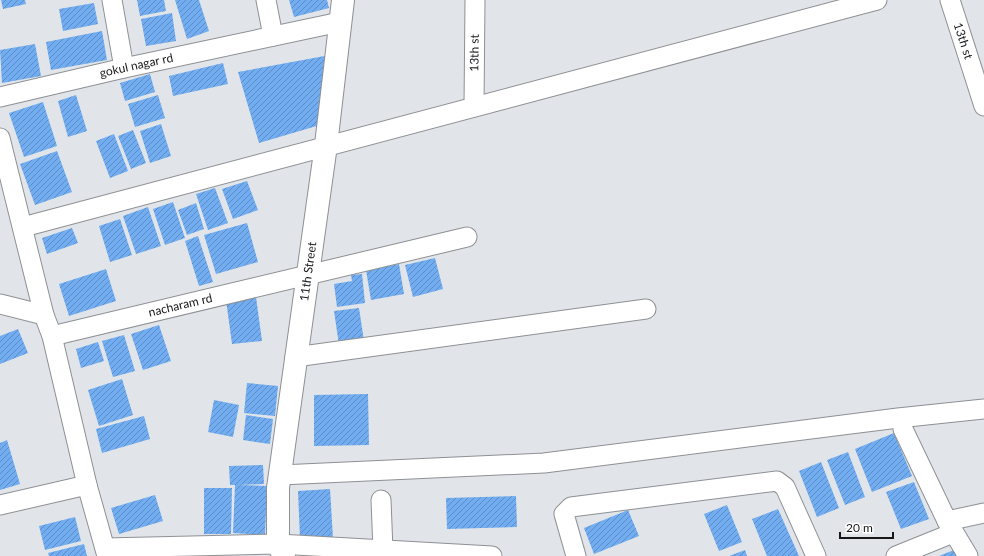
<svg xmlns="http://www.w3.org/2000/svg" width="984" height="556" font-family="Lato,sans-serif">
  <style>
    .building { fill: url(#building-hatch) }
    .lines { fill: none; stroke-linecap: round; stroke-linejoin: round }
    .minor-casing { stroke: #8d9094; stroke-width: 21 }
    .tertiary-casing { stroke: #8d9094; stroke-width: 24 }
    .minor { stroke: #fff; stroke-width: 19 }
    .tertiary { stroke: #fff; stroke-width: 22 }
    .labels { text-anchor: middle; stroke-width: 3; stroke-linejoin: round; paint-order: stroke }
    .street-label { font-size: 12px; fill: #161719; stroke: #fff }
  </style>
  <defs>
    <pattern id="building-hatch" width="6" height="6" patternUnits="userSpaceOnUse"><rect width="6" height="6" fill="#71adf0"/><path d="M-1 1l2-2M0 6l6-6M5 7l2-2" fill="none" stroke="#5c8cc2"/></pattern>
  </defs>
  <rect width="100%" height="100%" fill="#e1e5e9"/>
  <g class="building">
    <polygon points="1,0 25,0 26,4 3,9"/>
    <polygon points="137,0 164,0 166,11 140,16"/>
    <polygon points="175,0 199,0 209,31 187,39"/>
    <polygon points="289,0 327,0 329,8 294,17"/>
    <polygon points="94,3 98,24 63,31 59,9"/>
    <polygon points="172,13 176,41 146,46 141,19"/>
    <polygon points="102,31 107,60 51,70 46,42"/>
    <polygon points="35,44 41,76 2,83 0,50"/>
    <polygon points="330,55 320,125 259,143 238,72"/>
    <polygon points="223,63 228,84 173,96 169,76"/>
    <polygon points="150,74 155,92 125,101 120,83"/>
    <polygon points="76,95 87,131 68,137 58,101"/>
    <polygon points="158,95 165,118 135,127 128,104"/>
    <polygon points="43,102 57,146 24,157 9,113"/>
    <polygon points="161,124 171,156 150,163 140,131"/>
    <polygon points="133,130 146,163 131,169 118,136"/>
    <polygon points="114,134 128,171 110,178 96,141"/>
    <polygon points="57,151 72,192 35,205 20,164"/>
    <polygon points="247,181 258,210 233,219 222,189"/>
    <polygon points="215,188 228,223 208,230 196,194"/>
    <polygon points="173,202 185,238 165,245 153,209"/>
    <polygon points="196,203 204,229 187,235 178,210"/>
    <polygon points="148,207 161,246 136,254 123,216"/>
    <polygon points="120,219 132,255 110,262 99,226"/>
    <polygon points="247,223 258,262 216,274 204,235"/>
    <polygon points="72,228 78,243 47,254 42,238"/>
    <polygon points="198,236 213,282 199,286 185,241"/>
    <polygon points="435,258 443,289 413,297 405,265"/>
    <polygon points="399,264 404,294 371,300 366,270"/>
    <polygon points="106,269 116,301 69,316 59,284"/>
    <polygon points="362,274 365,303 337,307 334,284 352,281 351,275"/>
    <polygon points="256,297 262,341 232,344 226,300"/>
    <polygon points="359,308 364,341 339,345 334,311"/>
    <polygon points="159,325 171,361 143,370 131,334"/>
    <polygon points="18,329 28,353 0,364 0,336"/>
    <polygon points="124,335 135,371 113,377 102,341"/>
    <polygon points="98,342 104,361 81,368 76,349"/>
    <polygon points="122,379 133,415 99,426 88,390"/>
    <polygon points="247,383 278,386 275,416 244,413"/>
    <polygon points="368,394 369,445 314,446 314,395"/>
    <polygon points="214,400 239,405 233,437 208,432"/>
    <polygon points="246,415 273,419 270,444 243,440"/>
    <polygon points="144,416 150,439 102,453 96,429"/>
    <polygon points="894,433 912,476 872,492 855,449"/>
    <polygon points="7,440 20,484 0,490 0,443"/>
    <polygon points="848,452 865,497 845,505 827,460"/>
    <polygon points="821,462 839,508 817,517 799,471"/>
    <polygon points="263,465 264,484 238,485 267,486 265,535 233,533 235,485 230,485 229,466"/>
    <polygon points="914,482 929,519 901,529 886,492"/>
    <polygon points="204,488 232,488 231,534 204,534"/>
    <polygon points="330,489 333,538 300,539 298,491"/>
    <polygon points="155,495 163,521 119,534 111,508"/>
    <polygon points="516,496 517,527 447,529 446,498"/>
    <polygon points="727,505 742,542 719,551 704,514"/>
    <polygon points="778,509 799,556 767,556 752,519"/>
    <polygon points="628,510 639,536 594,554 584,528"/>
    <polygon points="75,517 81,541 45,550 39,526"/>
    <polygon points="84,544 87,556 49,556 48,553"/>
    <polygon points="745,550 747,556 729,556"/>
    <polygon points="954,550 957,556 939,556"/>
  </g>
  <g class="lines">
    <defs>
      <g id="minor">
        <polyline points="112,0 124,68"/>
        <polyline points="266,0 273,36"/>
        <path id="s1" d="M950,0L984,106"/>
        <path id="s2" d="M0,97L124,68L340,22"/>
        <path id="s3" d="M474,107L475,0"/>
        <polyline points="0,138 44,315 52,336 87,485 107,556"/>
        <polyline points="23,227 877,0"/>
        <polyline points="0,304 44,315"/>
        <path id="s4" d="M52,336L467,237"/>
        <polyline points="295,357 646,309"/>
        <polyline points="903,429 947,521 968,556"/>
        <polyline points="280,475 544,463 898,418 984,409"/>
        <polyline points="381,500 383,550"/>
        <polyline points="0,505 87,485"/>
        <polyline points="947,521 984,513"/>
        <polyline points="105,548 278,544 492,556"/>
        <polyline points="576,556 564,514 571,507 777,481 785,487 816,556"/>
        <polyline points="896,556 953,533"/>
      </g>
      <g id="tertiary">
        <path id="s5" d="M284,556L278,544V488L326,145L343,0"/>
      </g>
    </defs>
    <use href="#minor" class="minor-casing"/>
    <use href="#tertiary" class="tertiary-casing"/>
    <use href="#minor" class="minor"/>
    <use href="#tertiary" class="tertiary"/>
  </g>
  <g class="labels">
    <g class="street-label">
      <text dy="4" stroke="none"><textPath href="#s1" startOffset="43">13th st</textPath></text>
      <text dy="4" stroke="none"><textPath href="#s3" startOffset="54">13th st</textPath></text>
      <text dy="4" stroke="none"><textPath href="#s2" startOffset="140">gokul nagar rd</textPath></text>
      <text dy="4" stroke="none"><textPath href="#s5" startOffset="288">11th Street</textPath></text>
      <text dy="4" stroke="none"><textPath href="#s4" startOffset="132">nacharam rd</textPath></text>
    </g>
  </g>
  <path d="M840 532v6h53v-6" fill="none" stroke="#161719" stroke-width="2"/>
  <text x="846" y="532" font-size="12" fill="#161719" stroke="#ffffff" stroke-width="3" paint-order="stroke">20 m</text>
</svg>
